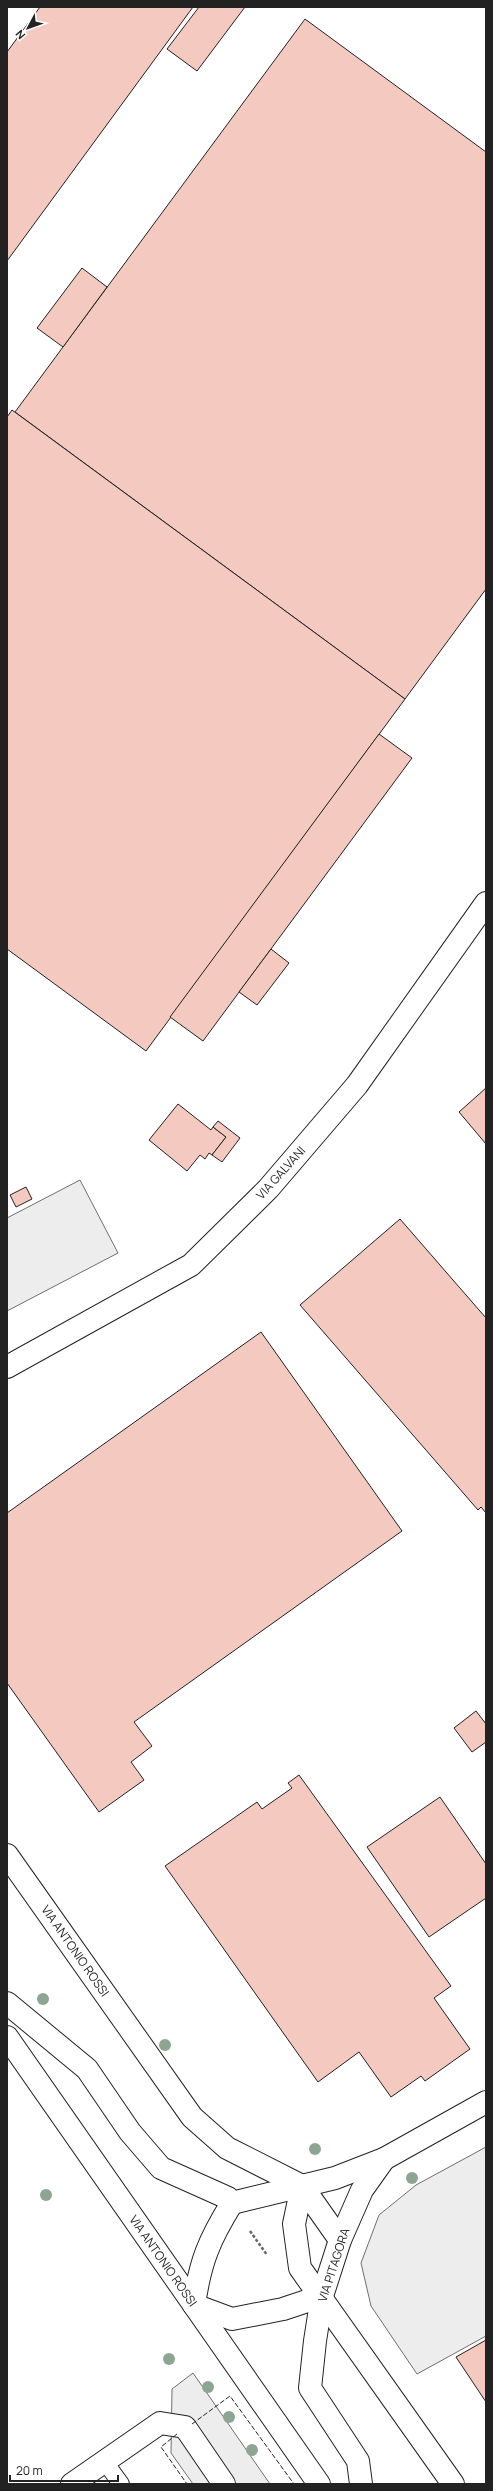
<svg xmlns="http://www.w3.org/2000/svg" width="493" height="2491" font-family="Manrope,sans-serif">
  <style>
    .parking { fill: #ededed; stroke: #6f6f6f }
    .building { fill: #f3c9c0; stroke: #222 }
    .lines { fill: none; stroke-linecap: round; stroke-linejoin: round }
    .service-casing { stroke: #222; stroke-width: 18 }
    .minor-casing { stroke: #222; stroke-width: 24 }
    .primary-casing { stroke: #222; stroke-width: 24 }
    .path { stroke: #646464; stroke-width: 2.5; stroke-dasharray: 3 2; stroke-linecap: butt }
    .service { stroke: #fff; stroke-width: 16 }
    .minor { stroke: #fff; stroke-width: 22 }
    .primary { stroke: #fff; stroke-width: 22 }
    .fence { stroke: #222; stroke-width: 1; stroke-dasharray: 5 2; stroke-linecap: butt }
    .tree { fill: #8da692 }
    .labels { text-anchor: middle; stroke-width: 3; stroke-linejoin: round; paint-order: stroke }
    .street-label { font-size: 12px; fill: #222; stroke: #fff }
  </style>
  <rect width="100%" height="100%" fill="#fff"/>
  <g class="parking">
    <polygon points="80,1180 118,1253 7,1311 7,1218"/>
    <polygon points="486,2147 486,2336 417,2374 371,2306 361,2263 379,2215 416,2185"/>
    <polygon points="193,2373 270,2484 193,2484 171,2453 172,2389"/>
  </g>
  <g class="building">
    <polygon points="40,7 193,7 7,261 7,52"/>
    <polygon points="199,7 245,7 197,71 167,49"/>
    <polygon points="305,19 486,152 486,589 405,699 15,412"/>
    <polygon points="82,268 107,287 63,347 37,328"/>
    <polygon points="12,410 405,699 146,1051 7,949 7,417"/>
    <polygon points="379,734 412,758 203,1041 170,1017"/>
    <polygon points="271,949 289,963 257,1005 239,992"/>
    <polygon points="486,1088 486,1144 459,1112"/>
    <polygon points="178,1104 211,1130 213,1127 226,1137 212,1155 209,1153 205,1159 200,1155 187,1171 149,1140"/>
    <polygon points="218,1121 240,1138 222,1162 212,1155 226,1137 213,1127"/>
    <polygon points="26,1187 32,1199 16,1207 10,1195"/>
    <polygon points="400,1219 486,1318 486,1513 481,1507 478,1510 300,1305"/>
    <polygon points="261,1332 402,1531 134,1722 152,1746 131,1762 144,1780 99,1812 7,1683 7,1513"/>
    <polygon points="476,1711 486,1724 486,1742 472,1752 454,1728"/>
    <polygon points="299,1775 451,1986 434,1998 470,2049 425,2081 421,2076 391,2097 359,2052 318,2082 165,1866 257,1802 262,1809 292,1788 288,1783"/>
    <polygon points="440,1797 486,1864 486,1898 429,1937 367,1847"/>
    <polygon points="486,2340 486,2402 456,2357"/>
  </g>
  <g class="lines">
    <defs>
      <polyline id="service" points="105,2462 121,2484"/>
      <g id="minor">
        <polyline points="7,1367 191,1265 268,1189 357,1085 486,903"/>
        <polyline points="7,1855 192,2117 227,2148 302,2186 340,2240"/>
        <polyline points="7,2003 87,2069 130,2132 161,2168 228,2198 232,2203 335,2178 384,2159 486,2102"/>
        <polyline points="302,2186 294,2224 300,2268 453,2484"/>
        <path d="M232,2203C209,2240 200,2262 194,2305L232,2319L283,2309L322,2296"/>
        <polyline points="72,2484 160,2423 185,2427 224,2484"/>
        <polyline points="361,2484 358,2461 310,2388 315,2341 322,2296 340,2240 362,2190 384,2159"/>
      </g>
      <polyline id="primary" points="7,2037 319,2484"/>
    </defs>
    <use href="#service" class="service-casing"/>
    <use href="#minor" class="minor-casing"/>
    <use href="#primary" class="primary-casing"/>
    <polyline class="path" points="250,2231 267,2255"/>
    <use href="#service" class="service"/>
    <use href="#minor" class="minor"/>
    <use href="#primary" class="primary"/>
    <g class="fence">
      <polyline points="192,2424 230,2396 294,2484"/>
      <polyline points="177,2434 161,2447 187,2484"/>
    </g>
  </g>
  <g class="tree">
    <circle cx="43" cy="1999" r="6"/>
    <circle cx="165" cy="2045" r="6"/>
    <circle cx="315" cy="2149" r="6"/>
    <circle cx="412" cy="2178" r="6"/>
    <circle cx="46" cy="2195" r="6"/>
    <circle cx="169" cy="2359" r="6"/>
    <circle cx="208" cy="2387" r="6"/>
    <circle cx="229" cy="2417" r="6"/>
    <circle cx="252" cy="2450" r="6"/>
  </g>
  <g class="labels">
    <g class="street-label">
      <text transform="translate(281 1173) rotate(-48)" y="4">VIA GALVANI</text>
      <text transform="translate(75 1951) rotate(55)" y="4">VIA ANTONIO ROSSI</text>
      <text transform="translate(163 2261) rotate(55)" y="4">VIA ANTONIO ROSSI</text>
      <text transform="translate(334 2265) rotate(-72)" y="4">VIA PITAGORA</text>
    </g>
  </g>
  <rect width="493" height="2491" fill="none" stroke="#222222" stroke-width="16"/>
  <g transform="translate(28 28) rotate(229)" stroke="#ffffff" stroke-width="3" paint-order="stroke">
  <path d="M0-3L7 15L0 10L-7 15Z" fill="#222222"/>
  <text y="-6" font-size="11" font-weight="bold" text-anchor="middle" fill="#222222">N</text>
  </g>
  <path d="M10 2475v6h108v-6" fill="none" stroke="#222222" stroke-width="2"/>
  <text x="16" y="2475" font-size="12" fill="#222222" stroke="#ffffff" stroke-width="3" paint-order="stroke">20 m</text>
</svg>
